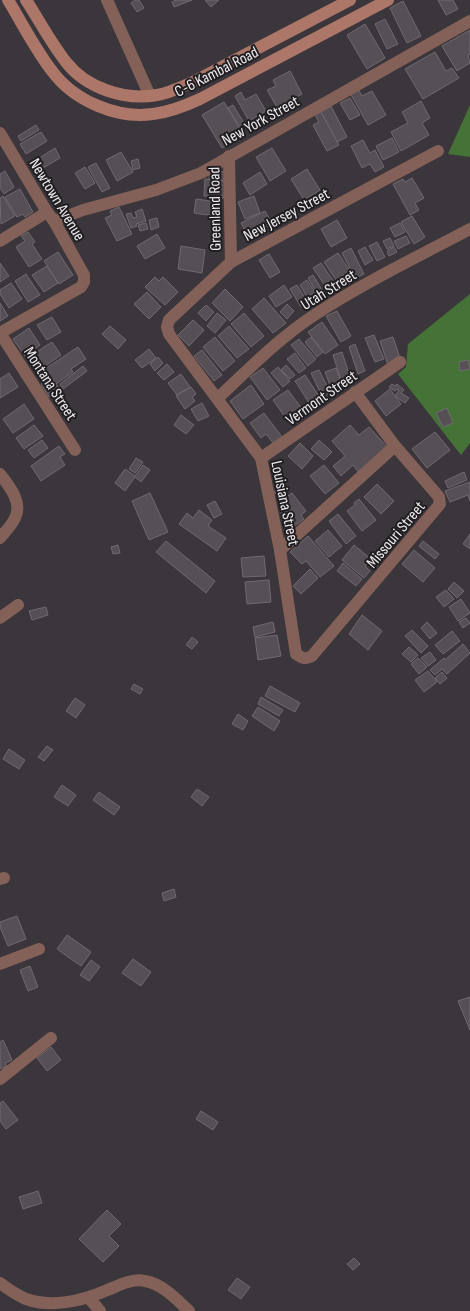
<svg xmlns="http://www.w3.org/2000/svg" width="470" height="1311" font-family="'Sofia Sans Condensed',sans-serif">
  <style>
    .forest { fill: #457236 }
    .building { fill: #565056; stroke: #706a70 }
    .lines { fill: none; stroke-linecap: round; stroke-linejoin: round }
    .minor { stroke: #836158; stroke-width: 12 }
    .secondary { stroke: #ac7769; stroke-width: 12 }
    .labels { text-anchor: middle; stroke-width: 4; stroke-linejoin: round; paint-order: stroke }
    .street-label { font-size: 16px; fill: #efebef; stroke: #211e21 }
  </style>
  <rect width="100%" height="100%" fill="#3b363b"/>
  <g class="forest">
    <polygon points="470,105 470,157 448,154"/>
    <polygon points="470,294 470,443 461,455 398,374 406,367 408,344"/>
  </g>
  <g class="building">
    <polygon points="135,0 139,0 144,8 137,12 131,3"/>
    <polygon points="176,0 192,0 174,7 172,2"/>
    <polygon points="205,0 219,0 211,7"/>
    <polygon points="438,0 453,0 458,9 446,15"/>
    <polygon points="403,1 421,36 407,43 390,8"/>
    <polygon points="385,19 398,44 387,49 375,24"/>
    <polygon points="365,24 385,58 367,69 347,35"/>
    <polygon points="470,30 470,54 468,55 470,63 457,71 442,46"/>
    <polygon points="435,52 446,71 452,68 459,78 423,99 405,69"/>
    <polygon points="290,71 302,94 277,107 267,90 276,86 273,80"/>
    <polygon points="357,87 362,96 372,91 386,115 368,125 349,91"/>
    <polygon points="241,92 245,100 256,94 266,111 249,121 235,96"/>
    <polygon points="350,98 360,115 350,120 340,103"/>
    <polygon points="421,101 430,118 422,123 429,135 401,151 391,132 408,123 402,112"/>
    <polygon points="224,102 244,135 222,148 202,115"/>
    <polygon points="233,105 244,123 239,126 228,108"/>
    <polygon points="331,106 347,137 337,142 321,112"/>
    <polygon points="321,112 339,145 327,151 313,125 319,122 315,115"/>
    <polygon points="36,125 39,130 21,141 18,136"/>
    <polygon points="41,132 47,141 26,154 20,144"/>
    <polygon points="392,138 399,152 383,160 376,146"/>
    <polygon points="363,140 370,153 375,150 384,167 375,172 370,164 362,168 351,146"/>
    <polygon points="55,148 60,158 38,171 33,162"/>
    <polygon points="272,148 286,171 270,181 256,157"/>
    <polygon points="121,152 133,172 117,181 106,160"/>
    <polygon points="138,159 140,168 133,170 131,161"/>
    <polygon points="96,163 110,188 102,192 88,167"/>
    <polygon points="85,167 95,183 85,189 75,173"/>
    <polygon points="307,169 320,190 304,200 291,179"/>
    <polygon points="210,170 226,172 225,181 209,179"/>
    <polygon points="5,171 14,187 4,194 0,188 0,174"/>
    <polygon points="260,172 267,184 250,195 243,183"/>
    <polygon points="412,178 424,198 415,203 419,210 410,215 393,184 403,179 405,182"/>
    <polygon points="205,179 225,181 224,198 204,196"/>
    <polygon points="20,189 33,212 25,217 23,214 17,217 5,197"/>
    <polygon points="3,196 15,216 1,224 0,198"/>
    <polygon points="254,196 260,213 245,219 238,202"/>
    <polygon points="196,199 217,202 215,216 194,213"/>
    <polygon points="119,207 132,234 117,241 105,218 112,215 110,211"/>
    <polygon points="142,209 146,221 136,224 137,226 131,228 126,214 131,213 133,218 137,217 135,212"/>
    <polygon points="265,211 272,224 248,236 241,223"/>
    <polygon points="412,216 425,237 414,244 401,222"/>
    <polygon points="157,218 159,227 151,230 149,220"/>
    <polygon points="337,220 347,238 331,247 321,229"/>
    <polygon points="146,223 148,229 140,231 138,225"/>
    <polygon points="400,223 405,232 395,237 390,228"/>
    <polygon points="28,232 35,242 32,244 42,259 29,267 16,247 25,241 21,236"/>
    <polygon points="157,234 165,248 145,259 137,246"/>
    <polygon points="406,236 410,243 398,249 394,241"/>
    <polygon points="390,238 394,246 387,249 383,241"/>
    <polygon points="377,242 385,257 377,261 369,246"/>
    <polygon points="181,246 205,250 202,273 178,269"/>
    <polygon points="365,247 373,260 365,265 358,251"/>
    <polygon points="394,247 397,252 389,256 387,251"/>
    <polygon points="351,248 364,274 355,278 342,253"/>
    <polygon points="58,252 73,275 59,284 44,261"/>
    <polygon points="338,253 354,277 340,286 324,262"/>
    <polygon points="269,254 280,272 270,278 259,260"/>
    <polygon points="0,263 9,276 0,282"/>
    <polygon points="321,263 334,282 326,287 313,268"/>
    <polygon points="47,266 58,283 44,292 32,275"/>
    <polygon points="26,274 40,295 28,302 15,281"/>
    <polygon points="313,275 322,290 317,293 308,278"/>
    <polygon points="155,277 159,281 163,277 178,292 165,305 145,287"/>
    <polygon points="307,280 315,292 307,297 300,285"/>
    <polygon points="11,283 22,299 9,308 0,294 0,290"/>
    <polygon points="284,285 292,297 276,307 269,296"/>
    <polygon points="297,285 308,303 301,307 290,289"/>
    <polygon points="225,289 243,307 230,321 212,303"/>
    <polygon points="147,292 161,307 149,319 134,304"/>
    <polygon points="264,298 286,323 273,333 252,309"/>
    <polygon points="0,303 8,316 0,321"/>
    <polygon points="287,304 294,311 287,319 280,312"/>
    <polygon points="206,305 214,312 206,321 198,313"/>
    <polygon points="337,311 351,336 341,342 326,316"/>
    <polygon points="217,313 226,320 215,333 207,326"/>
    <polygon points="244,313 264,336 251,347 231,324"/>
    <polygon points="52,317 61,332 47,340 37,325"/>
    <polygon points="193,320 204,330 189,346 178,335"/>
    <polygon points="322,322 338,345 325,354 308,332"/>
    <polygon points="110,326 126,340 118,349 102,334"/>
    <polygon points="229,326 249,349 237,358 218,336"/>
    <polygon points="29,328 40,345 25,356 13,339"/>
    <polygon points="374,335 384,359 375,362 365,338"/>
    <polygon points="215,337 235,361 223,371 203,347"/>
    <polygon points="311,337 323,352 317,357 305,342"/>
    <polygon points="393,337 401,361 388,365 380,341"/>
    <polygon points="299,339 316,359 308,366 291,345"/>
    <polygon points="52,342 61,355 38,371 29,357"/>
    <polygon points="355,344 365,371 358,374 349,347"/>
    <polygon points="78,347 86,359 71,369 73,372 56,384 60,390 49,397 41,384 45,382 39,373"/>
    <polygon points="149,349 156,358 142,368 135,360"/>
    <polygon points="202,350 222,375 214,381 194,356"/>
    <polygon points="342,352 350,377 341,380 333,355"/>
    <polygon points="295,353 306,368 299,373 287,359"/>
    <polygon points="158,357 163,363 155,371 150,364"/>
    <polygon points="468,360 470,369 460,371 459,362"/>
    <polygon points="167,364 174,372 164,380 157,373"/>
    <polygon points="286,365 295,375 290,379 281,370"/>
    <polygon points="83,366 87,371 63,389 60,384"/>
    <polygon points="278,367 290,381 283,387 271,373"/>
    <polygon points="263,368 280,390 267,400 250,377"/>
    <polygon points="336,368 342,384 331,388 325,372"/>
    <polygon points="319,370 332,396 324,400 311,373"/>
    <polygon points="9,373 18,387 0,398 0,379"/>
    <polygon points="181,374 190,387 177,395 168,383"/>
    <polygon points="305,375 323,402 313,409 295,381"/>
    <polygon points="392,384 395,386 397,384 404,390 401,393 409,398 405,403 395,396 399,390 397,389 395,391 389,387"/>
    <polygon points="251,385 264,404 243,419 230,401"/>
    <polygon points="191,387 196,394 192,397 195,401 185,409 176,396"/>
    <polygon points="390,389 401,404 386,416 375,401"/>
    <polygon points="288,390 305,413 290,424 273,400"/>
    <polygon points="202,403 209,416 198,421 191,409"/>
    <polygon points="24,404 34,419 13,433 3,419"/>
    <polygon points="447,408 453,423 443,427 436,413"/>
    <polygon points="264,413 282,437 273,443 266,434 261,438 250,423"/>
    <polygon points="181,415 194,425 186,434 174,425"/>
    <polygon points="34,425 43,436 24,449 16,438"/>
    <polygon points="350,425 359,435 369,427 389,449 360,474 353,465 341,476 333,466 345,456 332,441"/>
    <polygon points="435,432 450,450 427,468 412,449"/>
    <polygon points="42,440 48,448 34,458 28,450"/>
    <polygon points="319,440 332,452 324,460 311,449"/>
    <polygon points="300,443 313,456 302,469 288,456"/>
    <polygon points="59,446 65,454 60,457 65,465 41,481 31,466"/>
    <polygon points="136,458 143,462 135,473 129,469"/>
    <polygon points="143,465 150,470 141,482 135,477 125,491 115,483 125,469 135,476"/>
    <polygon points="324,465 339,483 325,494 310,476"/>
    <polygon points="464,472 467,480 448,488 445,481"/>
    <polygon points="470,482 470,501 468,495 450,502 445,491"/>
    <polygon points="283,484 287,489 278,496 274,492"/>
    <polygon points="377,484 394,501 381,514 364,497"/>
    <polygon points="150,493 168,532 149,540 132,501"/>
    <polygon points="292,493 306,511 301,515 304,519 293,527 281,512 283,510 278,503"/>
    <polygon points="359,499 376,520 362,531 347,511 355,505 354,503"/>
    <polygon points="215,501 222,514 214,518 207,505"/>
    <polygon points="199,510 212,520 208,526 226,538 217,551 179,524 187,513 193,518"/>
    <polygon points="338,514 356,536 346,544 329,521"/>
    <polygon points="328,530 342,546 329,557 315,541"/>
    <polygon points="470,534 470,549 463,544"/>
    <polygon points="308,536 334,566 320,577 306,561 302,564 290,552"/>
    <polygon points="166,541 215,581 206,593 156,552"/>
    <polygon points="423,541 439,554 435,559 419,546"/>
    <polygon points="118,545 120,553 113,554 111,547"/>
    <polygon points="354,545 371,559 365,566 370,571 364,578 342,560"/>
    <polygon points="414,550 435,568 423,582 402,564"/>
    <polygon points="264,556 266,576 243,577 241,558"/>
    <polygon points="343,563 362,579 356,586 337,571"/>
    <polygon points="310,569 318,578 301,594 293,586"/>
    <polygon points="269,580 271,602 247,604 245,582"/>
    <polygon points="454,582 464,591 457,598 448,589"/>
    <polygon points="446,590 454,599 444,607 436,597"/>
    <polygon points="461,599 470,613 458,621 449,607"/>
    <polygon points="46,607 48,615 32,620 29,611"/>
    <polygon points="362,615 382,631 368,650 349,634"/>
    <polygon points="466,618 470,623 463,628 459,622"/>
    <polygon points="273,622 275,632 255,637 253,627"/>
    <polygon points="427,622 437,633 430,639 421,628"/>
    <polygon points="412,630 428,646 421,653 405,636"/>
    <polygon points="452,631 460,641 443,654 435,645"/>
    <polygon points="277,635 281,656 258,660 255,638"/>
    <polygon points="192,637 198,642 192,649 186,645"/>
    <polygon points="463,644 470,653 447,674 442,669 435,675 430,670 444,658 445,660"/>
    <polygon points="409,647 418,655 411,662 402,654"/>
    <polygon points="430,652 436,660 428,666 421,658"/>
    <polygon points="418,658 427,667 419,674 411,664"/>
    <polygon points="428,671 437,682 424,692 415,680"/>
    <polygon points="442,672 447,678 440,684 435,678"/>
    <polygon points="134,684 143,689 140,694 131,689"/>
    <polygon points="270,686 300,703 295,712 265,696"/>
    <polygon points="261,697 283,710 279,716 258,704"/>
    <polygon points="75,698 85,705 76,718 66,711"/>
    <polygon points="258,707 280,721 274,731 252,716"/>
    <polygon points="238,714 248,721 243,730 232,724"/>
    <polygon points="47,746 53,750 44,761 38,757"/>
    <polygon points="9,749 25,760 19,769 3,759"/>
    <polygon points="62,785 76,795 68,806 54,797"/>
    <polygon points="197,789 209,797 202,806 191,797"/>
    <polygon points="99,792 120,807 114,815 93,800"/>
    <polygon points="174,889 176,897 164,901 162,893"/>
    <polygon points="17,916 26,939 8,946 0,927 0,922"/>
    <polygon points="67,935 91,952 81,966 57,949"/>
    <polygon points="133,959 151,972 141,986 122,973"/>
    <polygon points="91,960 100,967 89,981 80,975"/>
    <polygon points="30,966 38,987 28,991 20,970"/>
    <polygon points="470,997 470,1030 458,1001"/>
    <polygon points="3,1040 12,1060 5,1063 7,1066 0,1069 0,1042"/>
    <polygon points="51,1047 61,1060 47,1071 37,1058"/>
    <polygon points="3,1101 18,1120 6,1129 0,1121 0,1103"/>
    <polygon points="201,1111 218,1122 213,1130 196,1119"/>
    <polygon points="38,1191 42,1203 23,1209 19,1197"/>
    <polygon points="107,1210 121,1224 109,1236 119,1246 103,1262 79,1239"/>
    <polygon points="354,1258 360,1264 353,1270 347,1264"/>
    <polygon points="237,1278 250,1287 241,1299 228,1290"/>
  </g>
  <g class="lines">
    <g class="minor">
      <polyline points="107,0 150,96"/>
      <polyline points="0,133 47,212 54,221 84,275 84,282 81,287 0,333"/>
      <polyline points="229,156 231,262"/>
      <polyline points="54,221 83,210 156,190 201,173 470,21"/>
      <polyline points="0,241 47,212"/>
      <polyline points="0,333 75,450"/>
      <path d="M355,392L395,446L439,497L440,504L312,656C305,660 302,658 296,654L280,550L261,458L169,334L167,327L169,320L231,262L438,151"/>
      <path d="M218,398C249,369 280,337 316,314C365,282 419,256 470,229"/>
      <polyline points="261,458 400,362"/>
      <path d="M0,474C9,486 23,502 15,518C12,525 5,532 0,538"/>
      <polyline points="280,550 395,446"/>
      <polyline points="0,618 18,605"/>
      <polyline points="0,879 4,878"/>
      <polyline points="0,964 39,949"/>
      <polyline points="0,1079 51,1038"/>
      <path d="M0,1283C8,1289 17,1295 26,1299C51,1308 82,1301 105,1291C118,1286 131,1278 145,1281C163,1284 177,1300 189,1311"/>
      <polyline points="89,1298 100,1311"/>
    </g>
    <g class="secondary">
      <path d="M8,0C22,23 35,49 52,71C74,101 117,119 153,114C170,112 185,106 200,99L388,0"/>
      <path d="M26,0C39,20 51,43 66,62C86,88 125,101 157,95C170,93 181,87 193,82L350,0"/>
    </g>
  </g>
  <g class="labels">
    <g class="street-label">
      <text transform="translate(216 71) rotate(-27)" y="6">C-6 Kambal Road</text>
      <text transform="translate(260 120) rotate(-29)" y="6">New York Street</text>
      <text transform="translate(58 199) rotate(59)" y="6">Newtown Avenue</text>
      <text transform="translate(214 209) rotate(-91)" y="6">Greenland Road</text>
      <text transform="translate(286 214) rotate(-28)" y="6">New Jersey Street</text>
      <text transform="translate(328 289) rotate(-32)" y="6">Utah Street</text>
      <text transform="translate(51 383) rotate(57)" y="6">Montana Street</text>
      <text transform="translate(321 397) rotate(-35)" y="6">Vermont Street</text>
      <text transform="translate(286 503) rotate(78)" y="6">Louisiana Street</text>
      <text transform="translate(395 534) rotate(-50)" y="6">Missouri Street</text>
    </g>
  </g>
</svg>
